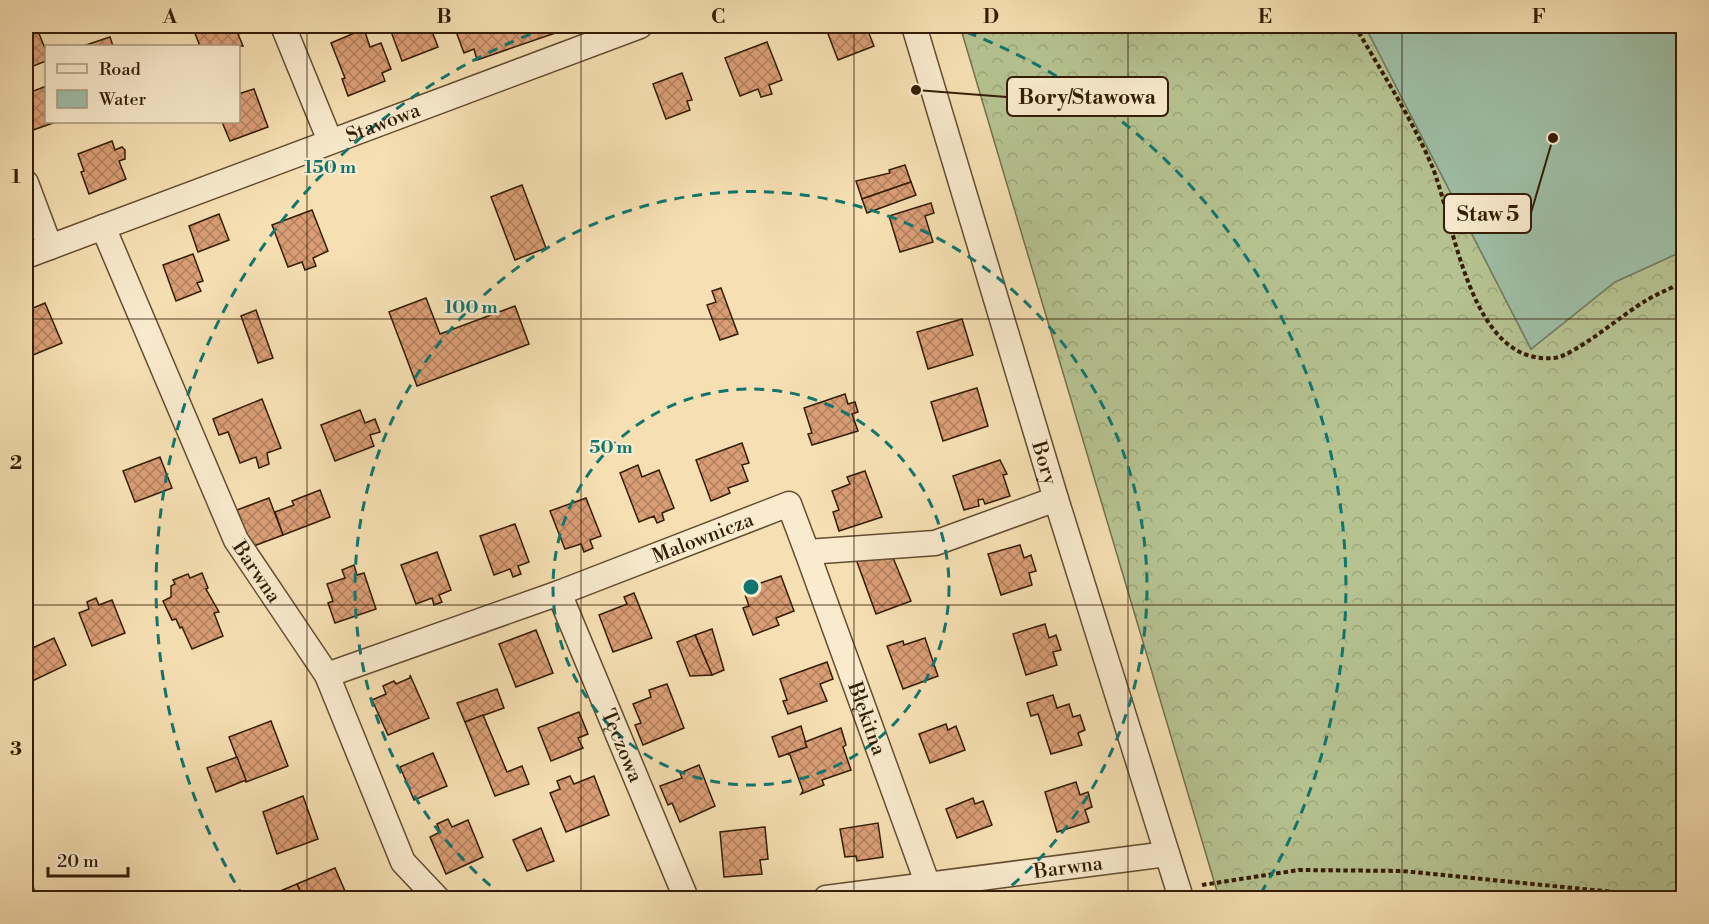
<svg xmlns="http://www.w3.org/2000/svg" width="1709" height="924" font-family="'Libre Bodoni',serif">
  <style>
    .forest { fill: url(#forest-crowns); stroke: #75704c; stroke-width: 1.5 }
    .water { fill: #9ebea6; stroke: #747d66; stroke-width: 1.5 }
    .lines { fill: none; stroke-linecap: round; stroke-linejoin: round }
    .stream { stroke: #747d66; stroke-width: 8 }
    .building { fill: url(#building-cross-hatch); stroke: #341c06; stroke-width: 1.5 }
    .minor-casing { stroke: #644d31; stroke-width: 27 }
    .path { stroke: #341c06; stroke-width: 4; stroke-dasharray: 4.5 3; stroke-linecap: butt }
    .minor { stroke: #f9ebce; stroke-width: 24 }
    .grid { fill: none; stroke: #341c06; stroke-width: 1.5; stroke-opacity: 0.55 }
    .ring { fill: none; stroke: #0f766e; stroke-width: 3; stroke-dasharray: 10 8 }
    .labels { text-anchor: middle; stroke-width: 4.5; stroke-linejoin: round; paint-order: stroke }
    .street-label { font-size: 20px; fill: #341c06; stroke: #f9ebce }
    .centre { fill: #0f766e; stroke: #f9ebce; stroke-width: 3 }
    .ring-label { font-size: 18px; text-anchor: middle; font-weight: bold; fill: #0f766e; stroke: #f9ebce; stroke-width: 4.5; stroke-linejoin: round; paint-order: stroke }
    .leader { fill: none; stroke: #341c06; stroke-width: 2 }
    .callout-dot { fill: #341c06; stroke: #f9ebce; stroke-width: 2 }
    .callout { fill: #f9ebce; stroke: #341c06; stroke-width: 2 }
    .callout-label { font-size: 21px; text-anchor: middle; font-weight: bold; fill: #341c06 }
    .neatline { fill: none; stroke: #341c06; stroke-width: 2 }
    .grid-label { font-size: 20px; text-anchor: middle; font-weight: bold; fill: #341c06 }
  </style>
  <defs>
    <pattern id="forest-crowns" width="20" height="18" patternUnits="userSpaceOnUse" patternTransform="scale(1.5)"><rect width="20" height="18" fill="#b6c391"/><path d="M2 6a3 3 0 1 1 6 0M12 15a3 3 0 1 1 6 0" fill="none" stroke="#9da77c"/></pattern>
    <pattern id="building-cross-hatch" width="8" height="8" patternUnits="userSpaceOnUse" patternTransform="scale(1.5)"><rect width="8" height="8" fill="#da9e76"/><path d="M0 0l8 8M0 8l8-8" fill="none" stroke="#b2805f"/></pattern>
  </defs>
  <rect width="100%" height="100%" fill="#f6e0b3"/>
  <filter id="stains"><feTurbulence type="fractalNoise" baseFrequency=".00333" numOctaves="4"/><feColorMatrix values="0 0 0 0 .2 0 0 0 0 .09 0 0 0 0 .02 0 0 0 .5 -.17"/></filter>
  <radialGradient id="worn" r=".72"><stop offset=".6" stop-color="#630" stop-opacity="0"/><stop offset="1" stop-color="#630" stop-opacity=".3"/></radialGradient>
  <polygon class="forest" points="960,26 1365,26 1531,349 1615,282 1683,251 1683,898 1219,898"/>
  <polygon class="water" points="1365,26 1683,26 1683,251 1615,282 1531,349"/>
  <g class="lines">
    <polyline class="stream" points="26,879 35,898"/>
  </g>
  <g class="building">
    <polygon points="26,26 36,26 46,51 46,61 26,69"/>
    <polygon points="192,26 244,26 246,32 238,34 243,46 200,46"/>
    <polygon points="389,26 430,26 438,47 402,61"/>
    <polygon points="454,26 562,26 564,30 477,60 474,49 464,53"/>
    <polygon points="825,26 866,26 874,46 838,60"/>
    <polygon points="364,29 370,47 381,43 391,69 382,73 385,81 348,96 342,79 345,78 331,43"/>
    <polygon points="110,37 113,46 83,46"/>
    <polygon points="767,42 782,80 769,85 772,94 761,97 758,89 740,96 725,58"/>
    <polygon points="682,73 692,100 687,101 690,110 666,119 653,84"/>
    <polygon points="46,86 46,122 56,122 33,130 26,112 29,111 26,94"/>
    <polygon points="254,89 268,127 230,141 222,122 238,122 238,94"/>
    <polygon points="112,141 115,150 122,147 125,150 125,159 119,161 126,179 89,194 81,172 84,171 78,154"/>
    <polygon points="905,165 911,182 862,199 856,181 890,173 889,170"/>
    <polygon points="911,182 916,195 867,213 862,199"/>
    <polygon points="522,185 546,248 515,260 491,197"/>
    <polygon points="931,203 934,213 925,216 933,242 900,252 889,216"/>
    <polygon points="312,210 328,251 313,258 316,266 305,270 302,262 288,267 272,225"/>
    <polygon points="219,214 229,240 198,252 189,226"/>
    <polygon points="193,254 203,281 197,283 201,291 176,301 163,265"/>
    <polygon points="721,288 738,334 720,340 707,305 716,302 712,291"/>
    <polygon points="426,298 440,334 515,306 529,344 417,386 389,312"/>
    <polygon points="45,303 62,343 33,355 26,338 26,311"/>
    <polygon points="256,310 273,358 258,363 241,316"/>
    <polygon points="962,319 973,355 928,369 917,332"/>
    <polygon points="977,388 988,426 943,441 931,402"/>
    <polygon points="845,394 848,404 855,402 858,412 852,414 858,431 812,445 808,434 812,433 804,408"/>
    <polygon points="262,399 281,448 267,453 269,464 259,468 256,457 240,463 228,432 219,435 213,419"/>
    <polygon points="360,410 365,423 375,419 380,432 370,435 374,446 335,461 321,425"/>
    <polygon points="742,443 749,463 742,465 748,481 728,488 730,493 711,501 696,460"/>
    <polygon points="160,457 172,488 135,502 123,471"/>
    <polygon points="1000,460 1007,474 1003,475 1010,496 985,504 983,499 978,500 979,506 964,510 953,476"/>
    <polygon points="638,465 642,477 659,470 674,508 662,513 664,520 657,523 654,516 639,522 620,473"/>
    <polygon points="865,471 882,517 839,531 833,512 839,510 832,491 850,484 847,477"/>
    <polygon points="320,490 330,517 283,535 275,512 294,505 292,501"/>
    <polygon points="269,498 283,535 251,547 237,510"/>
    <polygon points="586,498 601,536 590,540 593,548 584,552 581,544 565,549 550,511"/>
    <polygon points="515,524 529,562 518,566 521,574 513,577 510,569 494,575 480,536"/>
    <polygon points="1020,545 1024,558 1031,555 1036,571 1029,573 1032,585 1001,595 988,554"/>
    <polygon points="437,552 451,590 439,595 442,602 434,605 432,598 416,604 401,565"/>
    <polygon points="891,553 911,601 876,614 856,559"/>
    <polygon points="354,565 357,575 364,573 376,609 335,623 328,603 333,601 327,584 345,578 342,570"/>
    <polygon points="202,573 208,588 206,589 219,612 214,613 223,636 192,649 182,627 180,628 176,619 172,620 163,601 171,597 171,586 175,584 173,580 188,574 190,578"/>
    <polygon points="781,576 794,611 776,618 779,625 753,635 743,608 749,606 743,589"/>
    <polygon points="634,593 652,638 613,652 599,615 627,604 624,597"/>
    <polygon points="96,598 99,605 112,600 125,633 92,646 79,613 89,609 87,602"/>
    <polygon points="1045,624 1049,638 1056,635 1061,650 1053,652 1057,665 1026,675 1013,634"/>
    <polygon points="712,629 724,670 712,675 695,635"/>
    <polygon points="536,630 553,673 516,687 499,644"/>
    <polygon points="695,635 712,675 690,676 677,642"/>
    <polygon points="54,638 66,665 26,684 26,651"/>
    <polygon points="925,638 938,676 903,689 887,646 903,641 904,645"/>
    <polygon points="827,662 833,679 820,684 827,701 788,714 783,701 787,700 780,679"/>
    <polygon points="410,675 429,718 388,735 372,700 386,694 383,686 394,681 396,684 410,678"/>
    <polygon points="667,684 684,728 643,745 635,725 641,723 633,704 651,697 649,690"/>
    <polygon points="497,689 504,708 465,722 457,703"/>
    <polygon points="1053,695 1057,708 1069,704 1073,717 1080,715 1085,730 1078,733 1082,745 1051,754 1038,714 1031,716 1027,703"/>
    <polygon points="579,712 588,734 578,738 583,748 551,761 538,728"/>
    <polygon points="483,715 507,772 522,766 529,784 495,796 465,722"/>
    <polygon points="271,721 288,766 246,782 229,737"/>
    <polygon points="946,724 948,730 956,726 965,750 930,763 919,734"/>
    <polygon points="801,726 807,747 779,757 772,737"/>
    <polygon points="841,728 846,745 843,747 851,770 822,780 824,785 801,794 803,791 790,755 787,754 807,747 805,742"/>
    <polygon points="433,753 447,786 414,800 400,767"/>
    <polygon points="237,757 246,780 216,792 207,768"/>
    <polygon points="699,765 715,806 680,822 672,803 668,805 660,786 682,778 680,773"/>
    <polygon points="570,776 574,784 594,776 609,815 566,832 550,793 560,789 557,781"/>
    <polygon points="1076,782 1080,795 1088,792 1092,807 1085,810 1089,822 1057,832 1045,792"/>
    <polygon points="303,796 318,839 277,854 263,812"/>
    <polygon points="973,798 975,804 983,801 992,825 957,838 946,809"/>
    <polygon points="448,819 452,827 468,820 483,857 446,874 430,837 440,832 437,824"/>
    <polygon points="878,823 883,857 857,861 856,856 845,857 840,829"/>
    <polygon points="765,827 768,859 760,860 762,874 724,877 720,832"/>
    <polygon points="541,828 554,861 527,871 513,840"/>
    <polygon points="335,868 348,898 303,898 297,884"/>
    <polygon points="297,884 303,898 281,898 278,892"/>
  </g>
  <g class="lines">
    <defs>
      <g id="minor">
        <polyline points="283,26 330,141"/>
        <path id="s1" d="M914,26L1056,499L1181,898"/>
        <polyline points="26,183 50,247"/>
        <path id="s2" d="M103,227L236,540L327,675L403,862L437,898"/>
        <path id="s3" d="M26,256L640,26"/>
        <path id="s4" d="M807,552L928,885"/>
        <path id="s5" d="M559,593L686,898"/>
        <path id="s6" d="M327,675L559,593L789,504L807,552L935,543L1056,499"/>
        <path id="s7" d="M826,898L1167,854"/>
      </g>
    </defs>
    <use href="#minor" class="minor-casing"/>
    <g class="path">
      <path d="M1355,26C1381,71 1411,117 1432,166C1455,222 1469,366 1554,358C1575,356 1625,312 1647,300C1659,293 1671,288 1684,282"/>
      <polyline points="1202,885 1299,870 1402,871 1624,893 1656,898"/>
    </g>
    <use href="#minor" class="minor"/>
  </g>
  <path class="grid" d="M307,26V898M581,26V898M854,26V898M1128,26V898M1402,26V898M26,319H1684M26,605H1684"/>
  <g class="ring">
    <circle cx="751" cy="587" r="198"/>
    <path d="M504 897A396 396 0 1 1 998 897"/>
    <path d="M244 898A595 595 0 0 1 552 26M950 26A595 595 0 0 1 1258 898"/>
  </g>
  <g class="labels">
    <g class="street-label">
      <text dy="7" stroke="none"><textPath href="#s3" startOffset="381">Stawowa</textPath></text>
      <text dy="7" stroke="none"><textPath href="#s1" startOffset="456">Bory</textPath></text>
      <text dy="7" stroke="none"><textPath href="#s6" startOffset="400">Malownicza</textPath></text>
      <text dy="7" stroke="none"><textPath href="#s2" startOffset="378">Barwna</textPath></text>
      <text dy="7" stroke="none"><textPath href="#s4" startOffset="177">Błękitna</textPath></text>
      <text dy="7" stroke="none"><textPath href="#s5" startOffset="165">Tęczowa</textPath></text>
      <text dy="7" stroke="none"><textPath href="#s7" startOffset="244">Barwna</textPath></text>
    </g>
  </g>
  <circle cx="751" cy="587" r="9" class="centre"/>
  <g class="ring-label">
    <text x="330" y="173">150 m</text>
    <text x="471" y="313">100 m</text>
    <text x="611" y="453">50 m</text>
  </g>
  <path class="leader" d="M916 90L1007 97M1553 138L1531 213"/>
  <g class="callout-dot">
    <circle cx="916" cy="90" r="6"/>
    <circle cx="1553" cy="138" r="6"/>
  </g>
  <g class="callout">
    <rect x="1007" y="77" width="161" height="39" rx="6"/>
    <rect x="1444" y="194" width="87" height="39" rx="6"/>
  </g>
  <g class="callout-label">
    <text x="1087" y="104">Bory/Stawowa</text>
    <text x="1488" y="221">Staw 5</text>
  </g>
  <rect width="1709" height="924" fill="none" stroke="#f6e0b3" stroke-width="66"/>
  <rect x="45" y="45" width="195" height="78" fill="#f9ebce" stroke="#aa987e" stroke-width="1.5"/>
  <rect x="57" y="64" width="30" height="9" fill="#f9ebce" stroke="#aa987e" stroke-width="1.5"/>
  <text x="99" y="75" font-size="18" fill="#341c06">Road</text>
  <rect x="57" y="90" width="30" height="18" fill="#9ebea6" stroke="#aa987e" stroke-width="1.5"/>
  <text x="99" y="105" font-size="18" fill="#341c06">Water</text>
  <path d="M48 867v9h80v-9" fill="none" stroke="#341c06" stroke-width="3"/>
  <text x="57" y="867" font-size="18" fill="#341c06" stroke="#f9ebce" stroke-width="4.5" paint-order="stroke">20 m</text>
  <rect x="33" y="33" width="1643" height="858" class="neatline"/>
  <g class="grid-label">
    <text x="170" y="23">A</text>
    <text x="444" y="23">B</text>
    <text x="718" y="23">C</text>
    <text x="991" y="23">D</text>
    <text x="1265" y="23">E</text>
    <text x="1539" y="23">F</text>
    <text x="16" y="183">1</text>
    <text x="16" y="469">2</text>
    <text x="16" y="755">3</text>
  </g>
  <rect width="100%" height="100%" filter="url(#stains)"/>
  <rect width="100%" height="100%" fill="url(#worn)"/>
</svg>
